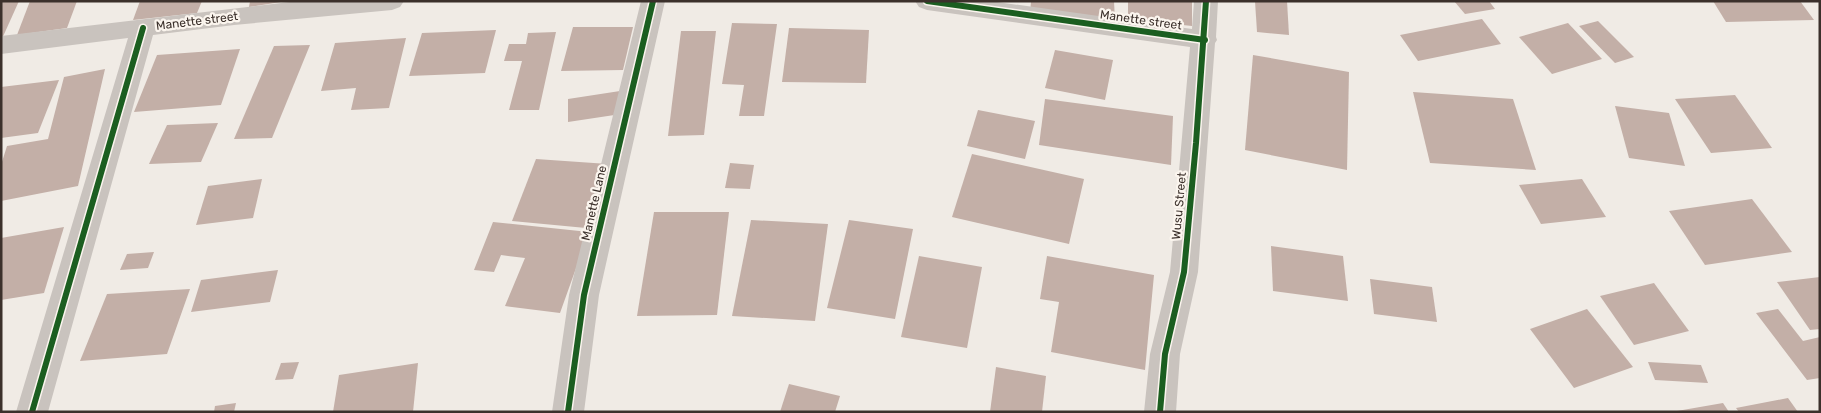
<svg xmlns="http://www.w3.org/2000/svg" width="1821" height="413" font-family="Rubik,sans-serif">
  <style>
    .building { fill: #c3afa7 }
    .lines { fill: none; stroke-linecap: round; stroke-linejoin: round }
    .minor { fill: #c9c3be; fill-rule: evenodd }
    .cycleway-casing { stroke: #fbf5ee; stroke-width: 9 }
    .cycleway { stroke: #1b5e20; stroke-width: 6 }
    .labels { text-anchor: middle; stroke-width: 4.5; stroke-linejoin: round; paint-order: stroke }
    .street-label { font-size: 12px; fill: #3b302b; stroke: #fbf5ee }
  </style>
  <rect width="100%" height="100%" fill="#f0ebe5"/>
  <g class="building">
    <polygon points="1,1 19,1 1,41"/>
    <polygon points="30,1 77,1 67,28 17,35"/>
    <polygon points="140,1 202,1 197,13 133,20"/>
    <polygon points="250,1 281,1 281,2 249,7"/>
    <polygon points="1031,1 1114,1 1115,21 1030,15"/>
    <polygon points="1128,1 1192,1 1192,26 1128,19"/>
    <polygon points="1255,1 1287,1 1289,35 1257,32"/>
    <polygon points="1454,1 1489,1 1495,9 1465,14"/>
    <polygon points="1713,1 1800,1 1814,20 1726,22"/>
    <polygon points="1482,19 1501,44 1418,61 1400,35"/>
    <polygon points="1598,21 1634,57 1615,63 1579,26"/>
    <polygon points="732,23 777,24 764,116 739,116 744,85 722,84"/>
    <polygon points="1568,23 1602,59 1552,74 1519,37"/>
    <polygon points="573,27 633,27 623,70 561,71"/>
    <polygon points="789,28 869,30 866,83 782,82"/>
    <polygon points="496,30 485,73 409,76 422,33"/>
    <polygon points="681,31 716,31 704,135 668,136"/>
    <polygon points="556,32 539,110 509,110 522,61 504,61 509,44 526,44 528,33"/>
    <polygon points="406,38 389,108 351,110 356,88 321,91 335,43"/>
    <polygon points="310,45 272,138 234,139 274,46"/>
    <polygon points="240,49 221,105 134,112 157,55"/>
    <polygon points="1055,50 1113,60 1105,100 1045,88"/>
    <polygon points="1253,55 1349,72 1347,170 1245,150"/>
    <polygon points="105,69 78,186 1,201 1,165 7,146 48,139 64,77"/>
    <polygon points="59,80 38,133 1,138 1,87"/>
    <polygon points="620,91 621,114 568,122 568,99"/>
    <polygon points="1413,92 1513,99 1536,170 1430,163"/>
    <polygon points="1735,95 1772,148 1711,153 1675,99"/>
    <polygon points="1045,99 1173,116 1171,165 1039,145"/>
    <polygon points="1615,106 1669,113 1685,166 1629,158"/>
    <polygon points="978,110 1035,121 1025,159 967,146"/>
    <polygon points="218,123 201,162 149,164 167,125"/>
    <polygon points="972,154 1084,179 1069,244 952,217"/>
    <polygon points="536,159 608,164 586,228 512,221"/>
    <polygon points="730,163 754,165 750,189 725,188"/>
    <polygon points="262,179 253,218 196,225 208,186"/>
    <polygon points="1582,179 1606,217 1541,224 1519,185"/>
    <polygon points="1752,199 1792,252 1705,265 1669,211"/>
    <polygon points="654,212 729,212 717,315 637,316"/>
    <polygon points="751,220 828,224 815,321 732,316"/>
    <polygon points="849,220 913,229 895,319 827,308"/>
    <polygon points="493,222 589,232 560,313 505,306 525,258 501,255 494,272 474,270"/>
    <polygon points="64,227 44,293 1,300 1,238"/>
    <polygon points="1271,246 1343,256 1348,301 1273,291"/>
    <polygon points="154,252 148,268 120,270 127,254"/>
    <polygon points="919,256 982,267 967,348 901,337"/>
    <polygon points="1047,256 1154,275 1145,370 1051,352 1059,302 1040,299"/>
    <polygon points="278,270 270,302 191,312 201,280"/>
    <polygon points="1820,277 1820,329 1810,330 1777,282"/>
    <polygon points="1370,279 1432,287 1437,322 1374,314"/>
    <polygon points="1654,283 1689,331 1634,345 1600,296"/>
    <polygon points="190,289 167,354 80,361 107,294"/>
    <polygon points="1587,309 1633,367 1574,388 1530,329"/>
    <polygon points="1778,309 1803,341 1820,337 1820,378 1807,380 1756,313"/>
    <polygon points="299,362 293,379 275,380 281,363"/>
    <polygon points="1648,362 1701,365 1708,383 1655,380"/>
    <polygon points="418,363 413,412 333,412 339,375"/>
    <polygon points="996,367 1046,376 1042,412 990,412"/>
    <polygon points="789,384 840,396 835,412 780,412"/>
    <polygon points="1788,398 1798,412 1739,412 1736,408"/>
    <polygon points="236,403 234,412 214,412 215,406"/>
    <polygon points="1723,403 1729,412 1677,412 1677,411"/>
  </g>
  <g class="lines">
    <g class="minor">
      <polygon points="298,1 404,1 400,7 392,10 234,25 153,35 48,412 16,412 128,38 1,54 1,36"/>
      <polygon points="641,1 665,1 599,295 584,412 552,412 569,295"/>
      <polygon points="915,1 990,1 1192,29 1194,1 1218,1 1216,37 1217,40 1215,43 1198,272 1180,354 1176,412 1144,412 1150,354 1170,272 1190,47 927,10 919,7"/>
    </g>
    <defs>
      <g id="cycleway">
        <polyline points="927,1 1205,40"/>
        <polyline points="32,412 143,28"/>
        <polyline points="568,412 584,295 653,1"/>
        <polyline points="1160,412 1165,354 1184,272 1196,143 1206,1"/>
      </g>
    </defs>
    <use href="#cycleway" class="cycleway-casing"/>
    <use href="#cycleway" class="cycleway"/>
  </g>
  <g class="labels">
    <g class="street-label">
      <text transform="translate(1141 20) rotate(8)" y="4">Manette street</text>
      <text transform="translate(197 21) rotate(-7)" y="4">Manette street</text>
      <text transform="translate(594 203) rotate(-77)" y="4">Manette Lane</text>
      <text transform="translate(1179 206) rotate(-85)" y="4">Wusu Street</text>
    </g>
  </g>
  <rect width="1821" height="413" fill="none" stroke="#3b302b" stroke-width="5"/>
</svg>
